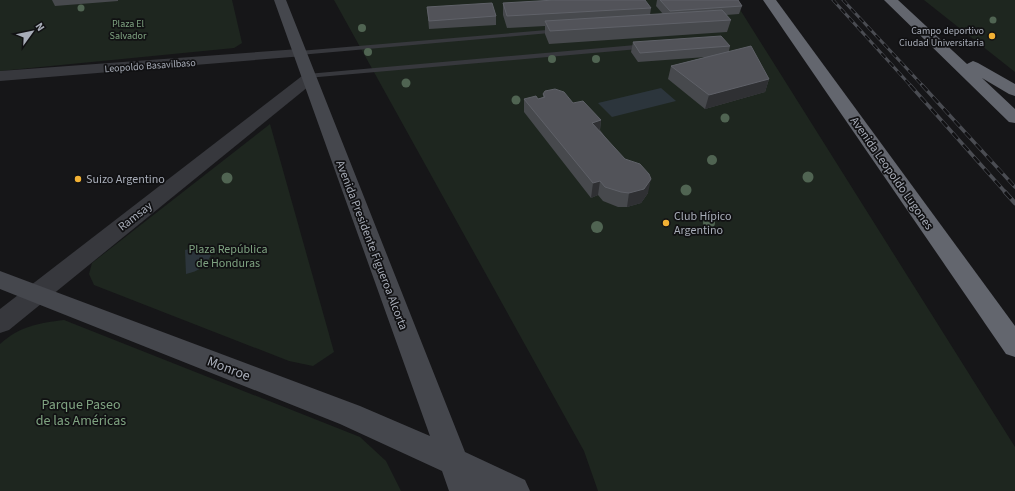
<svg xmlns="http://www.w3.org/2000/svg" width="1015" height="491" font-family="'Source Sans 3',sans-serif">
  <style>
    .green { fill: #1e261f }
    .water { fill: #2c353c }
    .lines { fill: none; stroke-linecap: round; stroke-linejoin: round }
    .lane { fill: #37383d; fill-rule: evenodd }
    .street { fill: #37383d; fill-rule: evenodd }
    .secondary { fill: #45474d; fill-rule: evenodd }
    .highway { fill: #63666e; fill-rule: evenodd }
    .rail-far2-casing { stroke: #4a4c52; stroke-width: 3 }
    .rail-far1-casing { stroke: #4a4c52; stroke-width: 3.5 }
    .rail-casing { stroke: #4a4c52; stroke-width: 4.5 }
    .rail-far2 { stroke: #111113; stroke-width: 2; stroke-dasharray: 6; stroke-linecap: butt }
    .rail-far1 { stroke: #111113; stroke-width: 2.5; stroke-dasharray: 8; stroke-linecap: butt }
    .rail { stroke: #111113; stroke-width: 3; stroke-dasharray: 9; stroke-linecap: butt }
    .tree { fill: #506452 }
    .wall { fill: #47494d }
    .shaded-wall { fill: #2f3033 }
    .building { fill: #525359; stroke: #5f6168 }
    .poi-dot { fill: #f2b134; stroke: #111113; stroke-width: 1.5 }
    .labels { text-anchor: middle; stroke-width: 3.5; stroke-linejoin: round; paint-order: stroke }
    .far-park-label { font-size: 10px; fill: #7fa381; stroke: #111113 }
    .far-poi-label { font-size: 10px; fill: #a8adb8; stroke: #111113; text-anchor: end }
    .far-street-label { font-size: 10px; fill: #a8adb8; stroke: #111113 }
    .street-label { font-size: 12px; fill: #a8adb8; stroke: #111113 }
    .poi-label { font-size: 12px; fill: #a8adb8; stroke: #111113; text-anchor: start }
    .park-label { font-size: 12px; fill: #7fa381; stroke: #111113 }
    .near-street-label { font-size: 14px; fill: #a8adb8; stroke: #111113 }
    .near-park-label { font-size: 14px; fill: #7fa381; stroke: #111113 }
  </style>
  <rect width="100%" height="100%" fill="#161618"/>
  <g class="green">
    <polygon points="0,0 232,0 242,43 234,48 0,71"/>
    <polygon points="334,0 734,0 1015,447 1015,491 598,491 584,451"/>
    <polygon points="924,0 1015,0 1015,72"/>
    <polygon points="270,124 334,352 313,366 289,361 94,285 89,274 92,263"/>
    <path d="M64,320L360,437L386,461L401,491H0V344C20,326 39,323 64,320Z"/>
  </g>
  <g class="water">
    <polygon points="661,88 676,101 612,117 598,103"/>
    <path d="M197,247L207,248L211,255C205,267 199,271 186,274L185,250Z"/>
  </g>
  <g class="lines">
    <g class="lane">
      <polygon points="559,29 563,31 561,32 299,55 295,53 299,51"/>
      <polygon points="647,44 650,44 650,48 307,78 303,76 307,74"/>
    </g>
    <g class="street">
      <polygon points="299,49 304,50 306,53 304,56 0,81 0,71"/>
      <polygon points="308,74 314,76 316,79 314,82 9,330 0,333 0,309 302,76"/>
    </g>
    <polygon class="secondary" points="274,0 286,0 465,452 525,480 530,491 449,491 442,471 340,424 0,289 0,271 360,406 430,436"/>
    <g class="highway">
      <polygon points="763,0 776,0 1015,326 1015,357 1006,354"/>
      <polygon points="884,0 898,0 967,64 973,61 978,63 1015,84 1015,96 1009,94 982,78 1015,109 1015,123 1009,122"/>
    </g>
    <defs>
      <g id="rail-far2">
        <polyline points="833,0 911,86"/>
        <polyline points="843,0 923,86"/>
      </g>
      <g id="rail-far1">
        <polyline points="910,85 1006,193"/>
        <polyline points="922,85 1015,187"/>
      </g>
      <polyline id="rail" points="1005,192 1015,203"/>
    </defs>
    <use href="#rail-far2" class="rail-far2-casing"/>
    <use href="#rail-far1" class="rail-far1-casing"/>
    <use href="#rail" class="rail-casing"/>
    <use href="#rail-far2" class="rail-far2"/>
    <use href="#rail-far1" class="rail-far1"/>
    <use href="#rail" class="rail"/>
  </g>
  <g class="tree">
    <circle cx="81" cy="8" r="3.5"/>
    <circle cx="993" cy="20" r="3.5"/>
    <circle cx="362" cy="28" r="4"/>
    <circle cx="368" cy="52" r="4"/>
    <circle cx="552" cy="59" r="4"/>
    <circle cx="596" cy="59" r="4"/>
    <circle cx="406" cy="83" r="4.5"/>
    <circle cx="516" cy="100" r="4.5"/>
    <circle cx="725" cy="118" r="4.5"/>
    <circle cx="712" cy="160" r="5"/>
    <circle cx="808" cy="177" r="5.5"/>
    <circle cx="227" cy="178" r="5.5"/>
    <circle cx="686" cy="190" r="5.5"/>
    <circle cx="709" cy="223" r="6"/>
    <circle cx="597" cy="227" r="6"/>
  </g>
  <g class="wall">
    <polygon points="52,0 118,0 118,1 55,6"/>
    <polygon points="657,0 738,0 742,6 739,14 726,15 731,20 727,32 549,44 545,34 545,26 507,28 503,15 503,3 651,8 650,15 663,14 656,6"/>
    <polygon points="427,7 496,16 496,25 429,29"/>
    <polygon points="633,42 730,46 729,51 769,79 765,92 705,109 668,79 671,66 706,57 638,62 631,52"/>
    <polygon points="543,94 573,103 601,120 600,130 648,193 641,203 627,207 618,207 603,201 598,195 591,198 524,112 524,99 538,99 543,97"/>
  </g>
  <g class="shaded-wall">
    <polygon points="769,79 765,92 705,109 709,95"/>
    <polygon points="601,120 599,134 592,123"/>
    <polygon points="651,179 648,193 641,203 627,207 629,193"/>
    <polygon points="600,181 598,195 591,198 593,183"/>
  </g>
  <g class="building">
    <polygon points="555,0 645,0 651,8 507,16 503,3"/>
    <polygon points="660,0 738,0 742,6 670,11"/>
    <polygon points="492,3 496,16 429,21 427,7"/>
    <polygon points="722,10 731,20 550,31 545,21"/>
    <polygon points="721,36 730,46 640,53 633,42"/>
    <polygon points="751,46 769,79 709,95 671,66"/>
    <polygon points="555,89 564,92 573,103 583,101 601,120 592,123 625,159 640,164 649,174 651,179 644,189 629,193 621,192 605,187 600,181 593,183 524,99 536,96 538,99 545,97 543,94 545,91"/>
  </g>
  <g class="poi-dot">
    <circle cx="992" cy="36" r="4"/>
    <circle cx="78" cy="179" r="4"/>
    <circle cx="666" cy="223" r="4"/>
  </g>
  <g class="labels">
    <g class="far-park-label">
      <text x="128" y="27">Plaza El<tspan x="128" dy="12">Salvador</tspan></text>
    </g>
    <g class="far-poi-label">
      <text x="984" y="34">Campo deportivo<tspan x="984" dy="12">Ciudad Universitaria</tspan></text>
    </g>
    <g class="far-street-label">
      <text transform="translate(150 65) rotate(-4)" y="4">Leopoldo Basavilbaso</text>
    </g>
    <g class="street-label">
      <text transform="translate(892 173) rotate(55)" y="4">Avenida Leopoldo Lugones</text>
      <text transform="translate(135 216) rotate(-38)" y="4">Ramsay</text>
      <text transform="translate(372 245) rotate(69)" y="4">Avenida Presidente Figueroa Alcorta</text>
    </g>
    <g class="poi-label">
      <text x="86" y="183">Suizo Argentino</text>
      <text x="674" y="220">Club Hípico<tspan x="674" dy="14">Argentino</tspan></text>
    </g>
    <g class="park-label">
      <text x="228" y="253">Plaza República<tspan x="228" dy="14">de Honduras</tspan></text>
    </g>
    <g class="near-street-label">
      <text transform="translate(229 368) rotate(21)" y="5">Monroe</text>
    </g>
    <g class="near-park-label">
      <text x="81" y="409">Parque Paseo<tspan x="81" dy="16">de las Américas</tspan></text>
    </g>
  </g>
  <g transform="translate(32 32) rotate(57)" stroke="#111113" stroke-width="3" paint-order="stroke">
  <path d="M0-3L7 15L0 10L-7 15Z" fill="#a8adb8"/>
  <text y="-6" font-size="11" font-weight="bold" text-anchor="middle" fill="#a8adb8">N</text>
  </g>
</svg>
